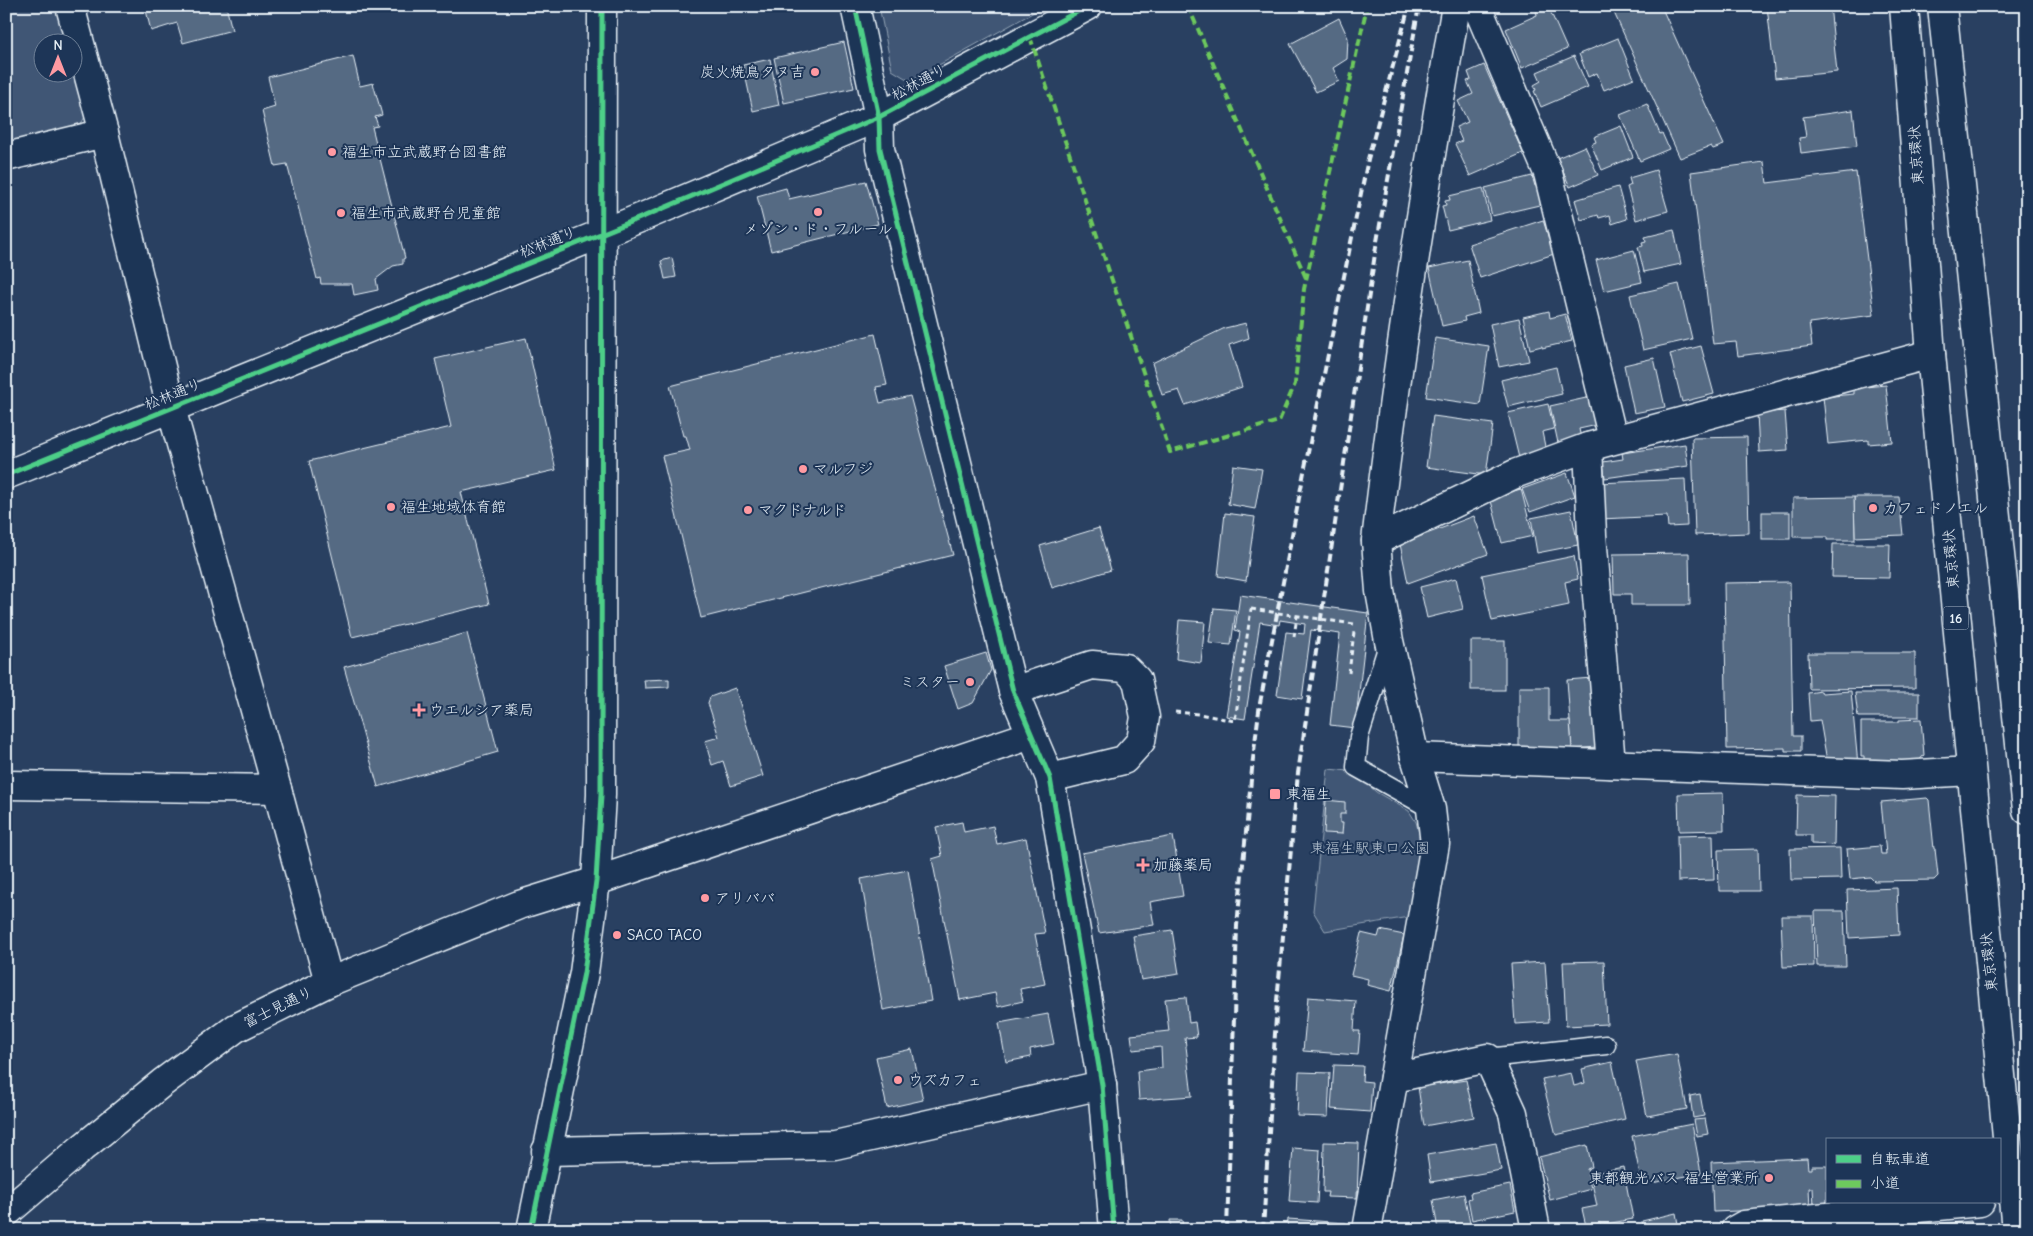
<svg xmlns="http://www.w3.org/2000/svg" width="2033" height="1236" font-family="'Comic Neue','Klee One',sans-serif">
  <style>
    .green { fill: #415774; stroke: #94a4b6 }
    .building { fill: #556a83; stroke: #e8f1f8 }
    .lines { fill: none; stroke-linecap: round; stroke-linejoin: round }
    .service-casing { stroke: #e8f1f8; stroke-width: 21 }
    .minor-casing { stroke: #e8f1f8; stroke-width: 31 }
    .tertiary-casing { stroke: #e8f1f8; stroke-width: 31 }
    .trunk-casing { stroke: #e8f1f8; stroke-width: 31 }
    .path { stroke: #e8f1f8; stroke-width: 3; stroke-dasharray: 5 4; stroke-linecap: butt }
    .service { stroke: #1d3557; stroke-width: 18 }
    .minor { stroke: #1d3557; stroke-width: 28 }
    .tertiary { stroke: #1d3557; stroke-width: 28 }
    .trunk { stroke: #1d3557; stroke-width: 28 }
    .rail { stroke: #e8f1f8; stroke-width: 4; stroke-dasharray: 8 4; stroke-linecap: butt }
    .path-bridge { stroke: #e8f1f8; stroke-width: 3; stroke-dasharray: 5 4; stroke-linecap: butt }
    .quiet { stroke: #6dc95d; stroke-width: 4; stroke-dasharray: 8 4; stroke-linecap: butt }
    .cycleway-casing { stroke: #1d3557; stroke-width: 8 }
    .cycleway { stroke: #4dcf88; stroke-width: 5 }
    .poi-dot { fill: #ff9aa2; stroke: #1d3557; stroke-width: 2 }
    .labels { text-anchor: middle; stroke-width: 4; stroke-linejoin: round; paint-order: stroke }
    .shield { fill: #1d3557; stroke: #abb9c8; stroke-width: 1 }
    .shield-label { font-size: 14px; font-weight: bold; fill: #e8f1f8 }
    .poi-label { font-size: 15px; fill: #e8f1f8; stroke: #1d3557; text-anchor: start }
    .street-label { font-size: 15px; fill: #e8f1f8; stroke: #1d3557 }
    .park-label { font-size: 15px; fill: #b6c3d0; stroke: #1d3557 }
  </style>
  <rect width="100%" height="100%" fill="#294061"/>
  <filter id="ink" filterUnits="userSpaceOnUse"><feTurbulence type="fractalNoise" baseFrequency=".02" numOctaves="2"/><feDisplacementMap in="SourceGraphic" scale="10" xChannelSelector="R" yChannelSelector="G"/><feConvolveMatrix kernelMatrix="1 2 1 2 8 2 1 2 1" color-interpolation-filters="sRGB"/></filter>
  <g filter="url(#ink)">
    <g class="green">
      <polygon points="6,6 55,6 65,42 42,42 42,72 72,72 73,68 86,115 78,129 6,146"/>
      <polygon points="879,6 1045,6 910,81 892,70"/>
      <polygon points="1328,769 1359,772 1365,782 1376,792 1409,811 1416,822 1422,844 1409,917 1325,931 1313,911"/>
    </g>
    <g class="building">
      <polygon points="145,6 226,6 232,30 183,43 177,23 151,31"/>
      <polygon points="1548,6 1567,49 1522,68 1506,29 1537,15 1536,11"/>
      <polygon points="1611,6 1661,6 1724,145 1713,149 1711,146 1680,158"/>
      <polygon points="1767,6 1830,6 1837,72 1775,78"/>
      <polygon points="1339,18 1348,38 1347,59 1333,68 1339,81 1316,92 1290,44"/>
      <polygon points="1618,38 1634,78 1604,90 1597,73 1588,77 1579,54"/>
      <polygon points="844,42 854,88 784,103 774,58"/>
      <polygon points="353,56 360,86 373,83 382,115 375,117 378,126 372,127 405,258 403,259 403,264 393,266 376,279 378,290 354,295 352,284 321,284 320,278 317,279 287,164 275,166 262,111 275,107 268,77"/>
      <polygon points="1574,56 1588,87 1541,107 1534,91 1536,90 1534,85 1541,81 1537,72"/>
      <polygon points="770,59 779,105 753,111 743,65"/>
      <polygon points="1484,65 1523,153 1470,176 1455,144 1462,141 1456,127 1468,122 1458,101 1473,94 1467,81 1471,80 1468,72"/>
      <polygon points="1647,104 1660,134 1662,133 1669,149 1640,161 1620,115"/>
      <polygon points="1853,110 1857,146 1801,153 1799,138 1806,137 1803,117"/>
      <polygon points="1621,126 1633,157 1602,170 1591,144 1596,142 1594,137"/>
      <polygon points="1585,146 1598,175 1570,187 1557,158"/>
      <polygon points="1764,162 1767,183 1856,172 1874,315 1809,323 1812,346 1738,356 1736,342 1713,344 1691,172"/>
      <polygon points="1656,170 1668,211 1636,220 1627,187 1631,185 1629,178"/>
      <polygon points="1532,176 1535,186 1543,184 1548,203 1492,216 1485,188"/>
      <polygon points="866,181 878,224 771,251 757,196 786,188 789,199"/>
      <polygon points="1618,187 1627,219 1612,224 1610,215 1599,218 1598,215 1581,220 1575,200"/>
      <polygon points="1483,188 1490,220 1448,230 1442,206 1446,205 1445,201 1450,200 1449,196"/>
      <polygon points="1543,220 1554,254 1480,278 1469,244"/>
      <polygon points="1674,230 1681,264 1644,272 1638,247 1643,246 1642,242 1646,241 1645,237"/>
      <polygon points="1634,250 1642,282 1604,291 1596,260"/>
      <polygon points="672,258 676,277 665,279 661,261"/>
      <polygon points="1468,260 1479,313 1464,317 1465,321 1442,326 1429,268"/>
      <polygon points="1679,284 1692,339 1643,350 1630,295"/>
      <polygon points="1549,311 1550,318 1565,314 1572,341 1542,348 1542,346 1530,349 1523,317"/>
      <polygon points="1519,318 1529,361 1499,367 1490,324"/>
      <polygon points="1246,323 1249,338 1229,345 1242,387 1185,405 1179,390 1162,395 1152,363 1225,328"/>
      <polygon points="875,334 887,385 876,387 880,403 910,396 953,555 701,618 662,456 690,450 686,436 683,436 670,386"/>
      <polygon points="526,338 556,470 461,492 489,604 352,637 309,461 451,427 435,359"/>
      <polygon points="1435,338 1489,346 1480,405 1426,397"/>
      <polygon points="1701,346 1714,394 1682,402 1670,354"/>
      <polygon points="1654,358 1665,407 1634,413 1624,365"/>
      <polygon points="1556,367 1562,394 1508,407 1501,380"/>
      <polygon points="1886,385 1892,442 1868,444 1868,440 1828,444 1823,397 1854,394 1854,388"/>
      <polygon points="1595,396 1602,424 1579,429 1581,438 1558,443 1550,406"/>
      <polygon points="1548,404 1554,429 1542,432 1546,451 1519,458 1508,413"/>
      <polygon points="1785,411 1788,450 1759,452 1757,413"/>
      <polygon points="1433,416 1493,424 1486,475 1426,467"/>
      <polygon points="1747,437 1749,533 1695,535 1692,438"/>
      <polygon points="1685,444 1688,466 1605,478 1603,462 1623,459 1622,453"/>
      <polygon points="1233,465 1262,469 1255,509 1228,504"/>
      <polygon points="1567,473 1575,496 1530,512 1522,489"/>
      <polygon points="1685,479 1687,526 1668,527 1667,516 1600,519 1599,483"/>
      <polygon points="1521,489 1533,536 1502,543 1490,497"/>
      <polygon points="1854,497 1899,497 1903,535 1855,537"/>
      <polygon points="1854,497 1855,540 1827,540 1827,537 1793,537 1793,498"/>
      <polygon points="1571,510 1578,545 1537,553 1531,518"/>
      <rect x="1762" y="512" width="28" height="27"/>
      <polygon points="1225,513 1255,517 1246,581 1218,576"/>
      <polygon points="1474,516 1488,554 1408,583 1400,544"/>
      <polygon points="1099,528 1111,570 1052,588 1040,546"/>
      <polygon points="1833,544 1890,544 1889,578 1832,577"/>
      <polygon points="1689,553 1690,605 1631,605 1631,594 1614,594 1613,554"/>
      <polygon points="1574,556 1578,579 1565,582 1569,605 1492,621 1482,575"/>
      <polygon points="1456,578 1463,609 1427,618 1420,587"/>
      <polygon points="1790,582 1793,736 1801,736 1801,751 1785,751 1785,748 1727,749 1724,583"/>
      <polygon points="1240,595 1368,613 1355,728 1330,725 1340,634 1311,630 1302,699 1277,695 1286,632 1304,634 1305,624 1280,620 1279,625 1260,622 1245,719 1226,716 1240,632 1235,630"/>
      <polygon points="1214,608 1236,610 1231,645 1209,643"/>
      <polygon points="1179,620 1205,622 1201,663 1176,659"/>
      <polygon points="467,633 498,752 378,787 344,667"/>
      <rect x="1471" y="641" width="34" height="49"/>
      <polygon points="986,653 991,670 973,703 958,709 944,666"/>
      <polygon points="1808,653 1915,653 1915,688 1809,689"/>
      <polygon points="1592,678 1597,747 1572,749 1567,680"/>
      <polygon points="669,679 669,687 645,688 644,680"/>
      <polygon points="1519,687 1549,687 1549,721 1570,721 1572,749 1519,750"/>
      <polygon points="735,688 763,776 731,786 723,761 712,765 705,741 719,737 708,703 710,697"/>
      <polygon points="1821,691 1822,693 1851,691 1858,765 1828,767 1820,720 1810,721 1808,693"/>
      <polygon points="1855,693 1919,693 1919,717 1858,717"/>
      <polygon points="1921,719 1924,755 1916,764 1864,765 1864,756 1861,756 1861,722 1899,722 1899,720"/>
      <polygon points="1723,793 1724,830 1679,831 1678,794"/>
      <polygon points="1797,795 1835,796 1834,845 1811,844 1811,835 1796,835"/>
      <polygon points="1927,798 1929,800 1934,849 1935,849 1938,876 1934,880 1874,881 1870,877 1850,879 1847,849 1880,846 1881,854 1886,854 1881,802"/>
      <polygon points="1326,800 1345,802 1345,814 1340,814 1340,823 1343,823 1342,834 1324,833"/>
      <polygon points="962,822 964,832 993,826 997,844 1026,838 1045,933 1035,934 1045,984 1020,989 1023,1001 998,1007 995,993 960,1000 932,859 942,856 936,827"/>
      <polygon points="1713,835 1714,880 1678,881 1677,836"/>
      <polygon points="1173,836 1183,896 1150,902 1154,925 1099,933 1082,853"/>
      <polygon points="1840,848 1841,879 1791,880 1790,849"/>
      <polygon points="1758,849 1759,891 1719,891 1718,850"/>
      <polygon points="908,870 931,1001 883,1010 861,879"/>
      <polygon points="1897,888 1899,935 1849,938 1847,890"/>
      <polygon points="1815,911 1844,911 1846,966 1817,966"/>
      <polygon points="1781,916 1813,916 1814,966 1783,967"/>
      <polygon points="1172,930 1179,974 1141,980 1133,936"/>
      <polygon points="1380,930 1404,935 1391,991 1367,985 1368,979 1351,975 1361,933 1378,937"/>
      <polygon points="1604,961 1607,1024 1566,1026 1563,962"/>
      <polygon points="1545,962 1549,1022 1515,1024 1511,964"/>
      <polygon points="1186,997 1189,1023 1195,1022 1197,1037 1185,1038 1192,1096 1139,1100 1137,1071 1162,1068 1161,1047 1133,1050 1131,1035 1169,1031 1165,999"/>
      <polygon points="1308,997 1356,1001 1354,1031 1360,1031 1358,1055 1303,1051"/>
      <polygon points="1048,1014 1054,1044 1030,1049 1031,1057 1006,1062 999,1023"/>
      <polygon points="912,1049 923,1100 887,1108 876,1057"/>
      <polygon points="1677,1054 1687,1109 1647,1116 1636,1061"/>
      <polygon points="1612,1062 1625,1119 1556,1135 1542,1079 1571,1073 1574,1086 1585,1083 1582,1069"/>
      <polygon points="1334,1065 1363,1066 1362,1081 1372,1082 1370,1112 1331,1109"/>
      <polygon points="1299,1072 1330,1073 1328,1117 1297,1116"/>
      <polygon points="1466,1080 1474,1117 1424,1126 1418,1087"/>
      <polygon points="1700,1094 1704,1116 1693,1118 1690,1096"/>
      <polygon points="1705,1119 1708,1134 1697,1136 1694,1120"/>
      <polygon points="1692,1124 1701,1173 1642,1185 1632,1136"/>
      <polygon points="1324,1142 1359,1143 1357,1198 1327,1197 1328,1192 1323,1192"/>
      <polygon points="1496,1143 1501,1170 1431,1182 1427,1155"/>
      <polygon points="1587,1145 1592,1167 1587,1169 1591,1189 1550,1200 1539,1157"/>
      <polygon points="1293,1148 1320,1150 1317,1203 1289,1201"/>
      <polygon points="1807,1158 1808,1169 1812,1169 1812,1166 1827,1166 1827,1202 1904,1202 1814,1206 1813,1188 1809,1188 1810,1208 1713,1212 1711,1162"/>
      <polygon points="1623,1167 1633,1219 1601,1225 1600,1223 1586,1226 1582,1209 1597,1206 1590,1174"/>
      <polygon points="1510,1185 1515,1211 1472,1220 1468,1199 1471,1198 1470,1193"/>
      <polygon points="1464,1194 1471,1228 1438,1230 1433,1200"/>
      <polygon points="1676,1213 1679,1230 1638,1230 1638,1227 1643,1226 1642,1221"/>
      <polygon points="1288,1219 1346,1223 1345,1230 1287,1230"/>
      <polygon points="1170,1220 1182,1220 1183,1230 1171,1230"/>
      <polygon points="1971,1221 1972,1230 1932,1230 1940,1229 1940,1224"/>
      <polygon points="1608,1225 1609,1230 1588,1230"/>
    </g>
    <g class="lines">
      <defs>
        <g id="service">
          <polyline points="1388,645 1359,737 1356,767 1431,809"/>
          <polyline points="1488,1058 1606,1045"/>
        </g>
        <g id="minor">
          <polyline points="855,6 879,117 880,149 1013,691 1050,778 1102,1085 1114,1230"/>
          <path d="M1456,6C1425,184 1397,362 1376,541L1517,473L1588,447L1931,354"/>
          <polyline points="1477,6 1548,173 1613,439"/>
          <polyline points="6,157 104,133"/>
          <polyline points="1588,447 1592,535 1611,764"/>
          <polyline points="1013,691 1092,665 1125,668 1137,680 1145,717 1141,741 1124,760 1050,778"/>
          <polyline points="1415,757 1902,775 1971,771"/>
          <polyline points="6,785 277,789"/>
          <polyline points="1394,1078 1488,1058 1513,1113 1536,1230"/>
          <polyline points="546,1151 835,1145 1102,1085"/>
          <polyline points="6,1213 82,1148 162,1083 236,1028 329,982 519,905 596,881"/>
          <polyline points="1367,1230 1435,844 1431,809 1415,757 1389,641 1380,591 1376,541"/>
          <polyline points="1735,1230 1744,1225 1980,1202"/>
        </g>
        <g id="tertiary">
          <polyline points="70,6 104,133 171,408 277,789 329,982"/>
          <polyline points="6,475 645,216 879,117 1088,6"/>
          <polyline points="596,881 1031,735"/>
          <polyline points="531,1230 584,973 596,881 601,795 602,6"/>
        </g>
        <g id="trunk">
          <polyline points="1904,6 1931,354 2016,1230"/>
          <polyline points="1942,6 2027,810"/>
        </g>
      </defs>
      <use href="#service" class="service-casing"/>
      <use href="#minor" class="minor-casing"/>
      <use href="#tertiary" class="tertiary-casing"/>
      <use href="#trunk" class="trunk-casing"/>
      <g class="path">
        <polyline points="1294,637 1297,616"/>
        <polyline points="1349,673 1354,632"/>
        <polyline points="1175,712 1199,714 1235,721 1251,609"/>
      </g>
      <use href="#service" class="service"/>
      <use href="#minor" class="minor"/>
      <use href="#tertiary" class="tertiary"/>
      <use href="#trunk" class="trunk"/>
      <g class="rail">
        <polyline points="1227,1230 1237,926 1253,759 1260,703 1304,472 1368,159 1409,6"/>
        <polyline points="1263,1230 1277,1001 1298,773 1376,247 1419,6"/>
      </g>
      <polyline class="path-bridge" points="1251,609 1354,624"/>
      <g class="quiet">
        <polyline points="1188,6 1306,278"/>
        <polyline points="1030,37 1170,452 1279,421 1295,384 1304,289 1367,6"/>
      </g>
      <defs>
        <g id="cycleway">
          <polyline points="855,6 879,117 880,149 1013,691 1050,778 1102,1085 1114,1230"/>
          <polyline points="6,475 645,216 879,117 1088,6"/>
          <polyline points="531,1230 584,973 596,881 601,795 602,6"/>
        </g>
      </defs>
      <use href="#cycleway" class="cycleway-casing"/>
      <use href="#cycleway" class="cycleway"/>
    </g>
  </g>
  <g class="poi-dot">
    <circle cx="815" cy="72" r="5"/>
    <circle cx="332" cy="152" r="5"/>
    <circle cx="818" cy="212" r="5"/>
    <circle cx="341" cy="213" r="5"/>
    <circle cx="803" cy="469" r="5"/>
    <circle cx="391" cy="507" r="5"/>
    <circle cx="1873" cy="508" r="5"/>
    <circle cx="748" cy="510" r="5"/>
    <circle cx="970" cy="682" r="5"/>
    <path d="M416.5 702.5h5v5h5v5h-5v5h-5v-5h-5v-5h5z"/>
    <rect x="1269" y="788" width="12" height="12" rx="2.5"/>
    <path d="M1140.5 857.5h5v5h5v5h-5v5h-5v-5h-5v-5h5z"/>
    <circle cx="705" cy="898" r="5"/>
    <circle cx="617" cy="935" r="5"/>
    <circle cx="898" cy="1080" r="5"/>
    <circle cx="1769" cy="1178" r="5"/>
  </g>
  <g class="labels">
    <rect class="shield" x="1943.5" y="606.5" width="25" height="23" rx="4"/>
    <g class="shield-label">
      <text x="1956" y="623">16</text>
    </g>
    <g class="poi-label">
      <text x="805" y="77" text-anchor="end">炭火焼鳥タヌ吉</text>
      <text x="342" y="157">福生市立武蔵野台図書館</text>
      <text x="351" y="218">福生市武蔵野台児童館</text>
      <text x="818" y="234" text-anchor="middle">メゾン・ド・フルール</text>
      <text x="813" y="474">マルフジ</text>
      <text x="401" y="512">福生地域体育館</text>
      <text x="1883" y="513">カフェドノエル</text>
      <text x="758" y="515">マクドナルド</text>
      <text x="960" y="687" text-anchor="end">ミスター</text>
      <text x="429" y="715">ウエルシア薬局</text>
      <text x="1286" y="799">東福生</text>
      <text x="1153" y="870">加藤薬局</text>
      <text x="715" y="903">アリババ</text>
      <text x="627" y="940">SACO TACO</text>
      <text x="908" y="1085">ウズカフェ</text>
      <text x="1759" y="1183" text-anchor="end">東都観光バス 福生営業所</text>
    </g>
    <g class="street-label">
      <text transform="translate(919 82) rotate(-28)" y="5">松林通り</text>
      <text transform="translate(1916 155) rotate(-94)" y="5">東京環状</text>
      <text transform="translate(548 242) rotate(-22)" y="5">松林通り</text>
      <text transform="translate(173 394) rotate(-22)" y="5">松林通り</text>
      <text transform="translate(1951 559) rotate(-95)" y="5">東京環状</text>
      <text transform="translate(1989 962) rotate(-96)" y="5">東京環状</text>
      <text transform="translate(278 1007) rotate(-26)" y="5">富士見通り</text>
    </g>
    <g class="park-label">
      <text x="1370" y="853">東福生駅東口公園</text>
    </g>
  </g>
  <rect width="2033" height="1236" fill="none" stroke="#1d3557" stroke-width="25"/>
  <rect x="12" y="12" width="2008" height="1211" fill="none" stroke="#e8f1f8" stroke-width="2" filter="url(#ink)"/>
  <rect x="1826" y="1138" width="175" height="65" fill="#1d3557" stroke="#6e8097"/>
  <rect x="1836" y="1155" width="25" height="8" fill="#4dcf88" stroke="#6e8097"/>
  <text x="1870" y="1164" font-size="15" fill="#e8f1f8">自転車道</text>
  <rect x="1836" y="1180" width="25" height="8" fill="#6dc95d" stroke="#6e8097"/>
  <text x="1870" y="1188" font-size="15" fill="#e8f1f8">小道</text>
  <g transform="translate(58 58)"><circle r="24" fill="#1d3557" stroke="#6e8097"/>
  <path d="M0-4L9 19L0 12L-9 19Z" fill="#ff9aa2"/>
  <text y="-8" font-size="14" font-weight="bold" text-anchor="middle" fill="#e8f1f8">N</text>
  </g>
</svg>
